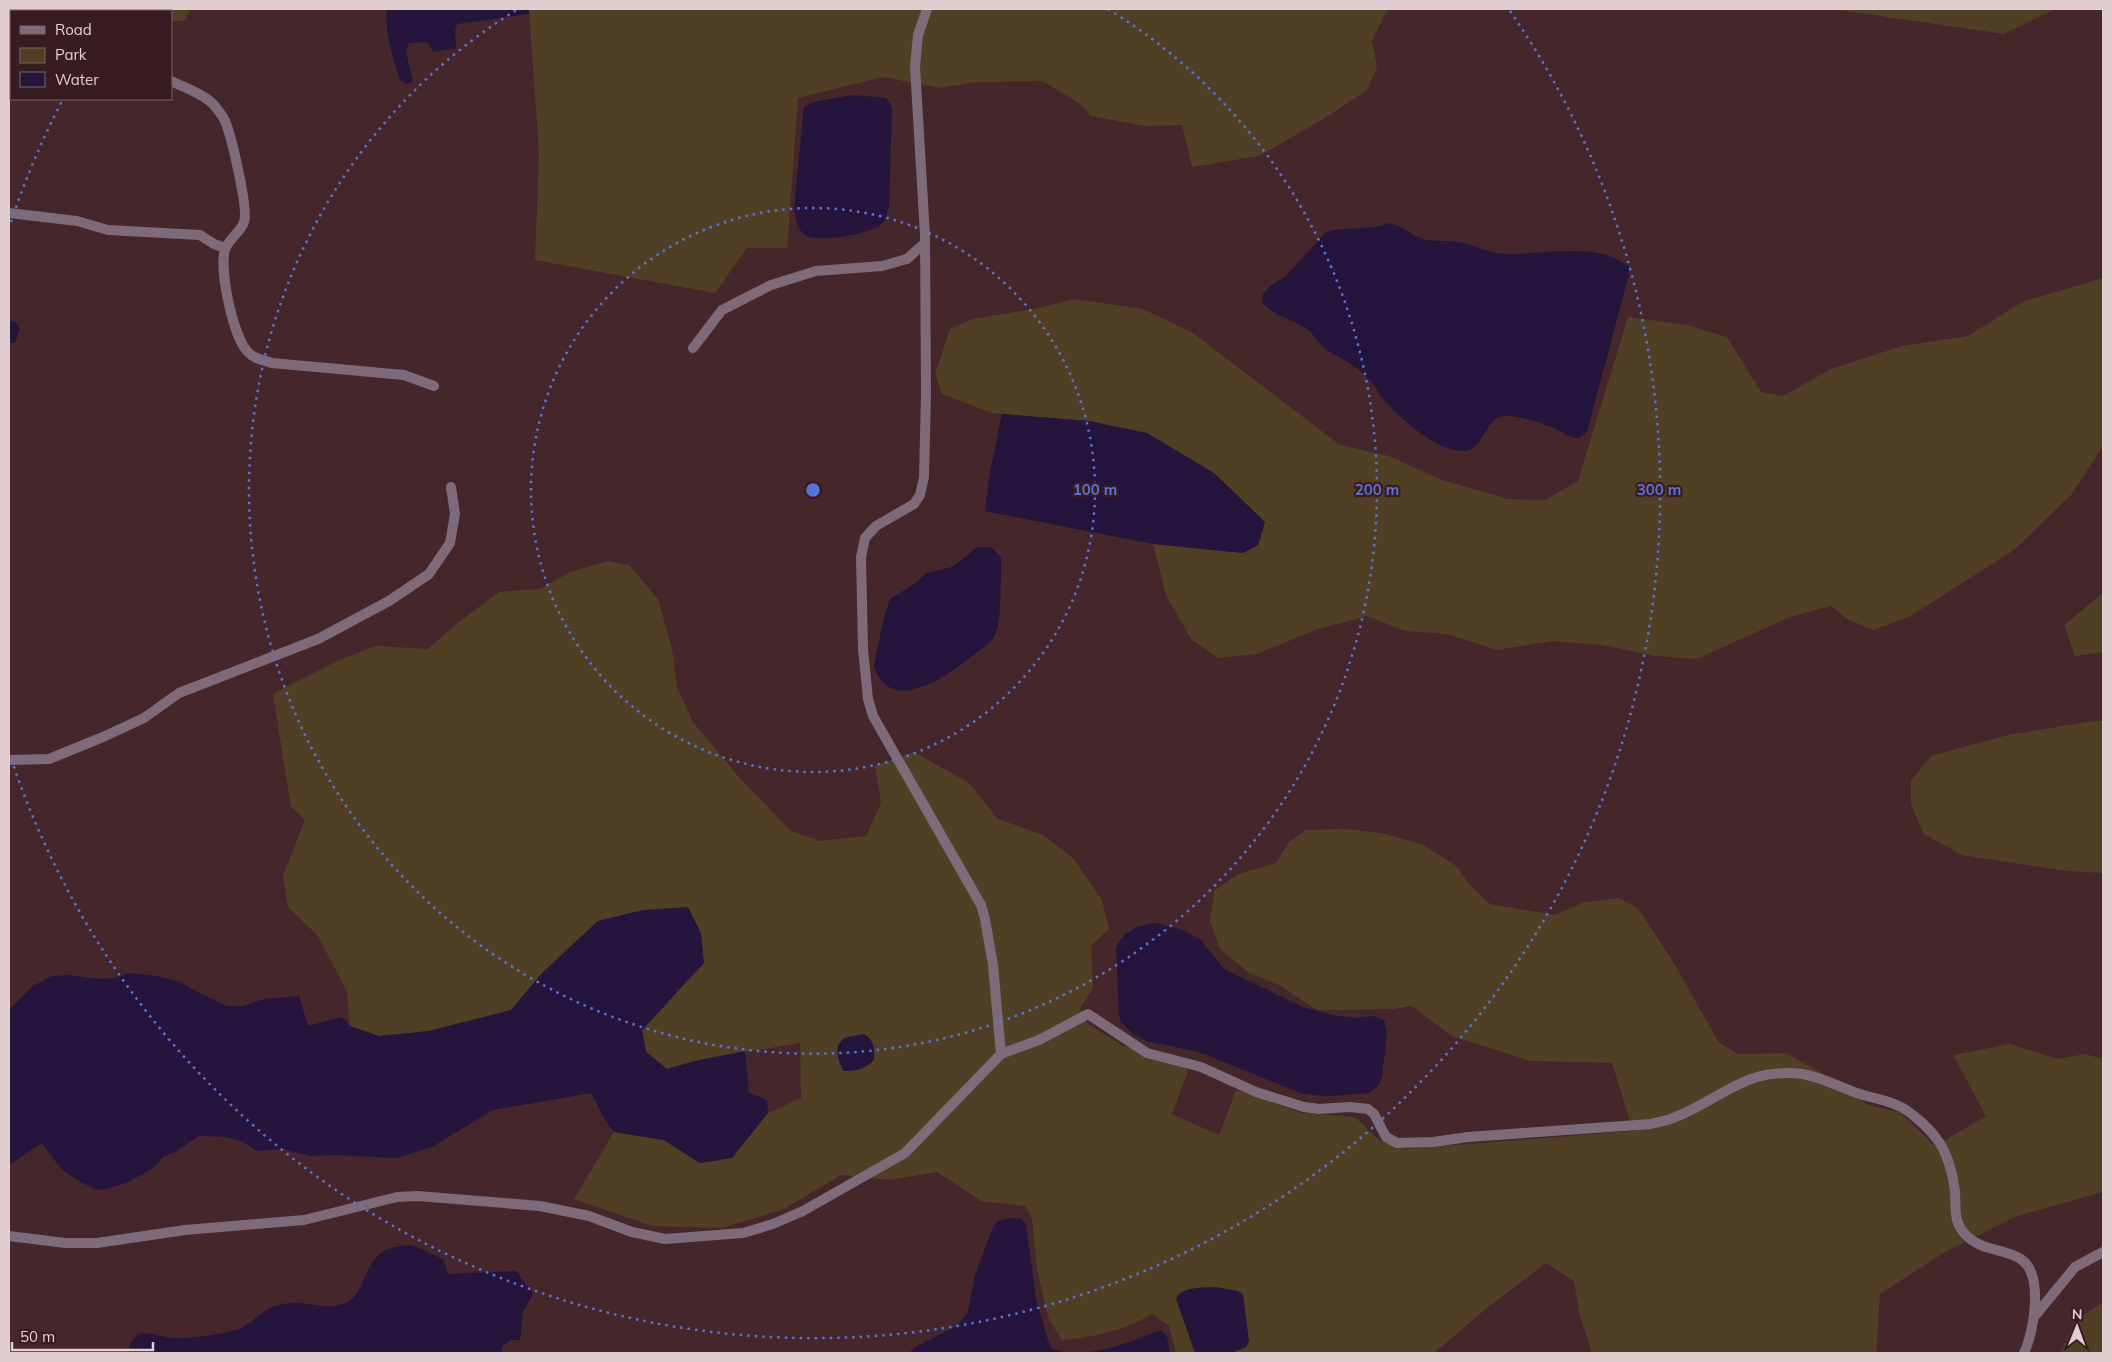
<svg xmlns="http://www.w3.org/2000/svg" width="2112" height="1362" font-family="Mulish,sans-serif">
  <style>
    .green { fill: #503f25 }
    .water { fill: #25143b }
    .lines { fill: none; stroke-linecap: round; stroke-linejoin: round }
    .street { stroke: #7e6a79; stroke-width: 10 }
    .ring { fill: none; stroke: #5874d6; stroke-width: 2.5; stroke-dasharray: 2.5 5 }
    .centre { fill: #5874d6; stroke: #391c21; stroke-width: 2.5 }
    .ring-label { font-size: 15px; text-anchor: middle; font-weight: bold; fill: #5874d6; stroke: #391c21; stroke-width: 4.5; stroke-linejoin: round; paint-order: stroke }
  </style>
  <rect width="100%" height="100%" fill="#44262b"/>
  <g class="green">
    <polygon points="107,9 190,9 185,21 171,21 171,11 107,11"/>
    <polygon points="529,9 1388,9 1372,40 1377,67 1367,90 1325,118 1259,156 1192,167 1182,125 1145,126 1091,116 1079,103 1042,81 976,82 940,88 883,77 798,98 787,248 747,248 715,293 535,260 539,153"/>
    <polygon points="1832,9 2055,9 2004,34"/>
    <polygon points="2103,278 2103,446 2072,494 2014,550 1909,617 1873,630 1847,619 1831,606 1790,617 1697,659 1656,656 1602,645 1552,641 1497,650 1447,634 1405,631 1367,616 1318,629 1257,654 1218,658 1191,639 1166,595 1153,544 1243,553 1258,545 1265,522 1214,473 1089,421 992,413 942,394 935,374 950,329 972,319 1034,309 1075,299 1143,309 1193,333 1340,445 1389,456 1442,480 1508,499 1545,500 1578,481 1628,317 1687,325 1727,337 1761,392 1783,396 1831,369 1902,346 1968,336 2022,302"/>
    <path d="M608,561L629,565L658,599L672,648L677,687L693,722L738,776L791,831L820,841L866,836L881,803L875,766L914,752L969,783L998,819L1043,835L1074,859L1102,900L1109,929L1091,946L1093,988L1080,1008L1087,1023L1123,1046L1173,1058L1188,1071L1172,1114L1219,1135L1236,1090L1302,1113L1355,1117L1379,1140L1404,1149L1633,1131L1612,1063L1531,1061L1452,1036L1411,1006L1394,1009L1317,1010L1279,985L1249,973L1220,949L1210,921L1214,891L1238,874L1276,863L1289,842L1306,830L1345,829L1381,833L1422,844L1455,865L1470,885L1490,904L1555,915L1582,903L1619,898L1638,908L1674,963L1719,1043L1739,1054L1786,1053L1824,1074L1868,1105L1899,1112L1935,1146L1986,1116L1953,1055L2010,1044L2058,1059L2085,1054L2103,1059V1192L2017,1216L1945,1252L1880,1294L1876,1353H1592L1579,1313L1574,1281L1546,1263L1487,1308L1434,1353H1176L1169,1326L1152,1314C1123,1331 1095,1337 1062,1340L1049,1320L1037,1270L1032,1218L1025,1206L981,1201L937,1172L890,1180L841,1175L784,1209L722,1228L652,1226L574,1199L614,1132L664,1140L700,1163L732,1158L766,1114L801,1098L800,1043L699,1060L667,1069L646,1052L642,1030L669,1002L598,921L543,973L511,1010L429,1031L379,1036L350,1026L347,992L318,936L288,907L283,876L305,820L291,807L273,694L341,659L376,646L428,649L455,625L499,592L540,589L570,572Z"/>
    <polygon points="2103,593 2103,652 2075,656 2064,625"/>
    <polygon points="2094,721 2103,721 2103,873 2067,871 1962,855 1924,834 1911,805 1911,780 1931,756 2008,735"/>
    <polygon points="2103,1302 2103,1353 2063,1353 2061,1351 2077,1319"/>
  </g>
  <g class="water">
    <path d="M387,9H529V14L457,24L455,31L456,48L433,52L428,42L409,43L406,52L413,81L407,84L401,81C392,57 385,34 387,9Z"/>
    <path d="M853,95L886,98L892,107L889,206C887,213 886,222 879,226C866,234 820,243 807,236C797,231 796,219 794,209L804,107L813,102Z"/>
    <path d="M1389,223C1404,226 1410,235 1423,239C1435,242 1446,240 1458,242C1475,245 1487,253 1506,254C1543,255 1599,241 1629,267V274L1587,432L1579,438C1569,438 1561,431 1551,427C1540,423 1515,414 1503,416C1484,419 1483,453 1462,451C1435,450 1401,419 1384,400C1380,397 1379,392 1376,388C1369,379 1360,370 1351,364C1343,358 1333,355 1325,349C1318,343 1314,334 1307,329C1291,318 1276,318 1262,302L1263,294L1270,286L1286,276L1325,233C1343,225 1367,232 1389,223Z"/>
    <polygon points="9,320 15,322 20,329 15,343 9,343"/>
    <polygon points="1002,414 1089,421 1147,433 1214,473 1265,522 1258,545 1243,553 1153,544 985,511 989,478"/>
    <path d="M978,547H991L1001,557C1000,576 1003,622 994,637C990,644 978,651 971,657C947,676 890,717 874,666L884,617L890,599L917,582L927,573L952,567Z"/>
    <polygon points="688,907 701,933 704,963 642,1030 646,1052 667,1069 699,1060 745,1051 749,1093 767,1100 768,1113 732,1158 700,1163 664,1140 614,1132 605,1120 591,1093 493,1110 432,1147 396,1158 334,1155 312,1156 282,1149 257,1151 243,1142 227,1137 199,1136 175,1152 163,1157 152,1169 126,1183 103,1190 95,1189 79,1181 61,1169 42,1143 9,1165 9,1010 33,986 52,976 69,975 99,979 114,978 129,973 158,976 180,982 201,994 227,1006 243,1006 264,999 299,996 308,1026 342,1017 350,1026 379,1036 429,1031 511,1010 542,973 598,921 643,910"/>
    <path d="M1155,923L1183,930L1200,939L1224,969L1303,1007L1332,1015L1355,1018L1373,1016L1384,1020L1387,1032L1382,1077L1378,1086L1369,1093L1328,1096L1303,1094L1199,1052L1146,1041L1134,1035L1121,1022L1119,1016L1116,948C1123,931 1139,925 1155,923Z"/>
    <path d="M863,1034C874,1038 875,1051 874,1060C865,1069 857,1071 844,1071C838,1063 837,1054 838,1045L844,1038Z"/>
    <path d="M1009,1218L1021,1219L1026,1224L1036,1299L1048,1340L1052,1349C1080,1359 1114,1348 1140,1338C1148,1335 1153,1331 1162,1331L1167,1336L1170,1353H909L917,1346L957,1326L968,1312L975,1275L993,1227L998,1221Z"/>
    <path d="M412,1245L443,1259L448,1274L516,1271L533,1294L523,1312L520,1340H511L502,1346V1353H128C130,1343 133,1337 142,1333C152,1333 162,1337 172,1338C185,1340 232,1333 243,1327C262,1316 263,1306 290,1303C310,1301 330,1313 349,1301C355,1297 360,1289 362,1283C375,1254 380,1247 412,1245Z"/>
    <path d="M1216,1287L1238,1291L1243,1295L1249,1341L1246,1347L1232,1353H1195L1176,1299C1181,1286 1204,1288 1216,1287Z"/>
  </g>
  <g class="lines">
    <g class="street">
      <polyline points="9,45 11,45"/>
      <path d="M171,81C185,88 204,94 214,105C218,110 223,116 225,121C231,135 249,210 244,222C241,232 228,239 225,250C219,270 233,337 248,352C254,359 263,360 272,363L404,375L434,386"/>
      <polyline points="9,213 77,221 108,230 200,235 214,244 225,248"/>
      <polyline points="693,348 722,310 771,285 816,271 882,266 907,259 925,243"/>
      <polyline points="9,760 49,759 103,737 144,718 179,693 318,639 389,601 429,574 450,543 455,514 451,487"/>
      <path d="M1001,1054L1039,1040L1088,1014L1147,1053L1201,1067L1256,1092L1304,1107L1319,1109L1350,1107L1368,1109L1374,1114L1386,1137L1397,1143L1433,1142L1468,1137L1651,1124C1658,1122 1666,1121 1673,1118C1721,1100 1743,1067 1802,1074C1822,1077 1841,1088 1860,1094C1872,1098 1887,1100 1899,1106C1910,1111 1929,1128 1936,1138C1947,1151 1953,1174 1955,1191C1956,1209 1953,1223 1967,1236C1982,1251 2002,1248 2019,1258C2045,1272 2034,1332 2024,1353"/>
      <polyline points="9,1236 65,1243 97,1243 185,1230 304,1220 397,1197 418,1196 540,1206 589,1216 632,1232 665,1239 743,1233 773,1224 803,1211 905,1153 1001,1054 993,965 985,919 981,905 873,716 868,699 863,649 861,557 865,538 876,526 914,504 920,495 924,477 926,394 925,235 915,67 918,35 927,9"/>
      <polyline points="2034,1317 2075,1267 2103,1252"/>
    </g>
  </g>
  <g class="ring">
    <circle cx="813" cy="490" r="282"/>
    <path d="M1108 9A564 564 0 1 1 518 9"/>
    <path d="M11 222A846 846 0 0 1 63 99M1510 11A846 846 0 1 1 11 758"/>
  </g>
  <circle cx="813" cy="490" r="8" class="centre"/>
  <g class="ring-label">
    <text x="1095" y="495">100 m</text>
    <text x="1377" y="495">200 m</text>
    <text x="1659" y="495">300 m</text>
  </g>
  <rect width="2112" height="1362" fill="none" stroke="#e2cdd0" stroke-width="20"/>
  <rect x="10" y="10" width="162" height="90" fill="#391c21" stroke="#7d6367"/>
  <rect x="20" y="26" width="25" height="8" fill="#7e6a79" stroke="#7d6367"/>
  <text x="55" y="35" font-size="15" fill="#e2cdd0">Road</text>
  <rect x="20" y="48" width="25" height="15" fill="#503f25" stroke="#7d6367"/>
  <text x="55" y="60" font-size="15" fill="#e2cdd0">Park</text>
  <rect x="20" y="72" width="25" height="15" fill="#25143b" stroke="#7d6367"/>
  <text x="55" y="85" font-size="15" fill="#e2cdd0">Water</text>
  <g transform="translate(2077 1327) rotate(1)" stroke="#391c21" stroke-width="4" paint-order="stroke">
  <path d="M0-4L9 19L0 12L-9 19Z" fill="#e2cdd0"/>
  <text y="-8" font-size="14" font-weight="bold" text-anchor="middle" fill="#e2cdd0">N</text>
  </g>
  <path d="M12 1342v8h141v-8" fill="none" stroke="#e2cdd0" stroke-width="2.5"/>
  <text x="20" y="1342" font-size="15" fill="#e2cdd0" stroke="#391c21" stroke-width="4" paint-order="stroke">50 m</text>
</svg>
